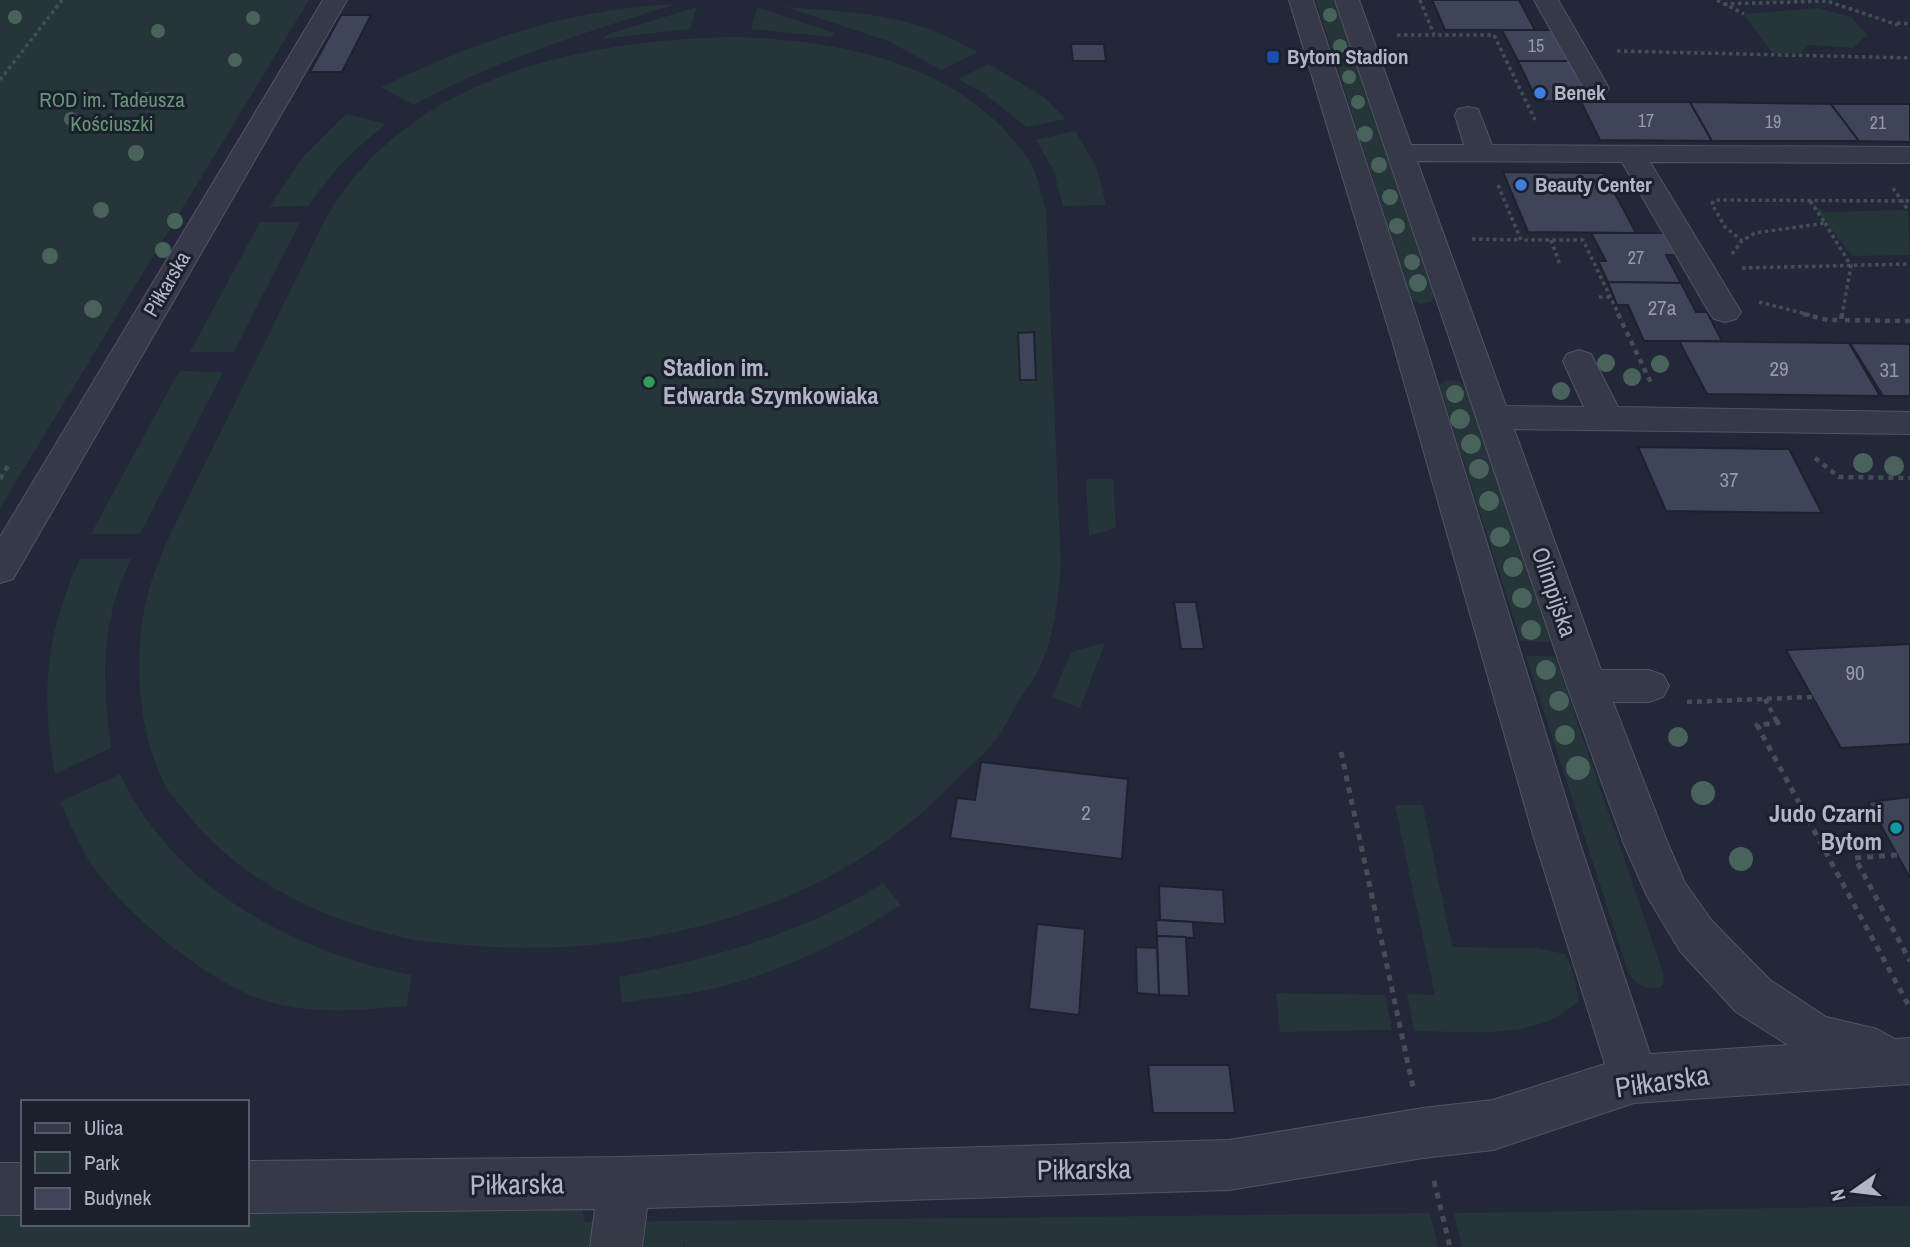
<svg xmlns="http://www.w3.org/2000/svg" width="1910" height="1247" font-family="'Archivo Narrow',sans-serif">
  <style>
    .green { fill: #25353a }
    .building { fill: #3f4558; stroke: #1d222f; stroke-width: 2 }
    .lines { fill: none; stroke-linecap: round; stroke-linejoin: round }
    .minor-casing { stroke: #515563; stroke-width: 2 }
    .path-far2 { stroke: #425056; stroke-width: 3.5; stroke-dasharray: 3.5 3.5; stroke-linecap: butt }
    .path-far1 { stroke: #425056; stroke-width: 4.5; stroke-dasharray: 5 5; stroke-linecap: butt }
    .path { stroke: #425056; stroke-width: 5; stroke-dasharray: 6 6; stroke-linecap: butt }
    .minor { fill: #363a48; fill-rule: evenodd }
    .tree { fill: #49635c }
    .transit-dot { fill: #1a4fb4; stroke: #1b202d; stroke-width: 2.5 }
    .shop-dot { fill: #3f7fe0; stroke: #1b202d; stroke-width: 2.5 }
    .leisure-dot { fill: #2e9e5b; stroke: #1b202d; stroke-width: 2.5 }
    .culture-dot { fill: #0f9aa8; stroke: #1b202d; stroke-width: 2.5 }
    .labels { text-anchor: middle; stroke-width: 6; stroke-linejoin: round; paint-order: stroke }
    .far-number-label { font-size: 18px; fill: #9499aa }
    .far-poi-label { font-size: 21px; font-weight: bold; fill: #b1b5c5; stroke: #1b202d; text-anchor: start }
    .far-park-label { font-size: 21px; fill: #69947a; stroke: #1b202d }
    .far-street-label { font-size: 21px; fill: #b1b5c5; stroke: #1b202d }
    .number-label { font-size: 21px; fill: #9499aa }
    .poi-label { font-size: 24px; font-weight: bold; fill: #b1b5c5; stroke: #1b202d; text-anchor: start }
    .street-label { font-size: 24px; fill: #b1b5c5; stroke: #1b202d }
    .near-street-label { font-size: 28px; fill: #b1b5c5; stroke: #1b202d }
  </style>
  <rect width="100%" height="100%" fill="#222838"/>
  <g class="green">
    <polygon points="0,0 309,0 0,508"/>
    <polygon points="1316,0 1337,0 1435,294 1431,302 1420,304 1411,299"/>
    <path d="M676,4C586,32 496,60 413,105L381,87C482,39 564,10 676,4Z"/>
    <polygon points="697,7 690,29 602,39 609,34"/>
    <polygon points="757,7 834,33 832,37 751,29"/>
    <path d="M786,7C862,13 909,13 978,52L941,70L888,41Z"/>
    <polygon points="1817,8 1851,17 1867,35 1853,48 1809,45 1800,53 1772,53 1744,14"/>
    <path d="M737,37C828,40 928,57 997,122C1010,136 1025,151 1033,168C1039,181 1042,196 1046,210L1061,566C1058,599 1054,637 1040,667C1034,679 1025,691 1018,702C1011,714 1005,727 997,738C986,753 971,765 958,778C890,851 801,900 704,925C625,946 545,952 464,945C448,943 431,943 415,940C330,923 245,885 189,816C181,806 170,795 164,783C136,726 133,654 148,593C152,578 159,562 164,547L327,216C410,75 585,39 737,37Z"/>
    <polygon points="989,64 1044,97 1066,119 1027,127 983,93 958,79"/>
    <path d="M346,114L386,124C356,148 329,173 309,206L269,207L303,157Z"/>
    <polygon points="1075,131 1097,168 1106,205 1063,206 1053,169 1036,140"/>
    <polygon points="1810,201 1823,212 1908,210 1910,255 1852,256"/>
    <polygon points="260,222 300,222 234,352 190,352"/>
    <polygon points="179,371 223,372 140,534 91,534"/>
    <polygon points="1448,380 1460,382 1469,392 1551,642 1521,641 1439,385"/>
    <polygon points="1086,479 1113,479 1116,528 1089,536"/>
    <path d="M80,559H131C100,624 102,678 111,748L55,774C40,697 46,631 80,559Z"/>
    <polygon points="1105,643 1080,708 1052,697 1071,652"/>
    <path d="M1526,656H1555L1663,973L1664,982L1661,987C1648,991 1634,985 1628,971Z"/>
    <path d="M120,774C174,888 292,951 411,975L407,1006C362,1010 314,1015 270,1002C211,986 125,914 91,864C79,845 70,823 60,802Z"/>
    <path d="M1395,805H1423L1452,947L1536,948L1565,954L1571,966L1579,1000C1539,1042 1467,1031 1414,1031L1407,994L1435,995Z"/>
    <path d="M883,883L901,905C838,946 766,979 692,993C669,997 645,999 622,1003L619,977C710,959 804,933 883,883Z"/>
    <polygon points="1276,993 1385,995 1392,1030 1280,1032"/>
    <polygon points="581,1201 585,1222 1430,1213 1438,1247 685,1247 685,1240 683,1247 0,1247 0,1211 23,1211 23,1224 247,1224 247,1207"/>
    <polygon points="1910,1206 1910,1247 1462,1247 1454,1213"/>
  </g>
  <g class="building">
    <polygon points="1432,0 1519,0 1535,30 1445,30"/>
    <polygon points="341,15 371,15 342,72 310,72"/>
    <polygon points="1502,30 1554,30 1570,61 1518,61"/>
    <polygon points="1071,44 1104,44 1106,61 1073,61"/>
    <polygon points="1518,61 1571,61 1592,102 1537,101"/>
    <polygon points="1581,102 1690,102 1712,141 1600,140"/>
    <polygon points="1690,102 1831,104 1859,141 1712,141"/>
    <polygon points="1831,104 1910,104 1910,142 1859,141"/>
    <polygon points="1503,172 1604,173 1636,233 1528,232"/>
    <polygon points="1591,233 1666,233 1677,255 1666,255 1681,283 1608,282 1598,261 1606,261"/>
    <polygon points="1608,282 1681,283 1696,312 1707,312 1722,341 1644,341 1628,305 1617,305"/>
    <polygon points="1034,332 1036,380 1020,380 1018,333"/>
    <polygon points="1679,341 1849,343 1880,396 1707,394"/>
    <polygon points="1850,343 1910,344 1910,396 1883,396"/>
    <polygon points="1638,447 1789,449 1822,513 1666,511"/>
    <polygon points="1174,602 1196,602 1204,649 1181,649"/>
    <polygon points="1910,644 1910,744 1841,748 1786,650"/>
    <polygon points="981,762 1128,779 1122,859 950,838 957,798 975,800"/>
    <polygon points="1910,797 1910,878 1868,802"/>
    <polygon points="1159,886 1223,890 1225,924 1160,920"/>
    <polygon points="1156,920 1193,922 1194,938 1157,936"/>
    <polygon points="1037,924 1085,929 1079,1015 1029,1009"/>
    <polygon points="1157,936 1186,937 1189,996 1159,995"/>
    <polygon points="1136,947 1157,948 1159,995 1137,993"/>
    <polygon points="1148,1065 1229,1065 1235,1113 1153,1113"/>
  </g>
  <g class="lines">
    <defs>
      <g id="minor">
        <polygon points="323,0 347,0 13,579 0,583 0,537"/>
        <polygon points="1289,0 1313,0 1424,340 1578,838 1650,1054 1788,1045 1736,1012 1680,951 1647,896 1624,844 1567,686 1335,0 1359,0 1411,145 1464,145 1455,115 1458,109 1468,107 1478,109 1492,145 1910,147 1910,163 1650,162 1741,312 1736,319 1725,322 1714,319 1709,312 1622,162 1417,161 1506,406 1584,407 1563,361 1567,354 1579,350 1591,354 1618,407 1910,412 1910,434 1514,429 1601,670 1649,670 1663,675 1669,686 1663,697 1649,702 1613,702 1668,844 1685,883 1712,921 1770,980 1826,1017 1877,1029 1895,1039 1910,1038 1910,1084 1634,1103 1493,1150 1423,1158 1229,1190 647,1208 642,1247 590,1247 595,1209 247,1213 247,1161 625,1157 1229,1140 1423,1108 1493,1100 1605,1064 1534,838 1392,340"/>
        <polygon points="1534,0 1558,0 1609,88 1605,94 1596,96 1587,94"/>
        <rect x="0" y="1163" width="23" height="52"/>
      </g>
    </defs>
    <use href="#minor" class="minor-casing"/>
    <g class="path-far2">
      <polyline points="1420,0 1434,35 1494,35 1535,120"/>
      <polyline points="1717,0 1744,14"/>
      <polyline points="1724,4 1827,1 1898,25"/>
      <polyline points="1897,23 1910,24"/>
      <polyline points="1397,35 1434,35"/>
      <polyline points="1617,51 1910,58"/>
      <polyline points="0,80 62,0"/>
      <polyline points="1498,185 1521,240 1583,240 1619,315"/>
      <polyline points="1893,188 1908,210"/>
      <polyline points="1810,201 1825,223 1755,233 1742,241 1725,227 1712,204 1714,200 1910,201"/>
      <polyline points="1825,223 1851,266 1842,315"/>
      <polyline points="1472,239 1521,240"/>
      <polyline points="1551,240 1560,265"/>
      <polyline points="1732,254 1742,241"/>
      <polyline points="1742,268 1910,264"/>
      <polyline points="1599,297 1610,297"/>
      <polyline points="1759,302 1810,315"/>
    </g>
    <g class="path-far1">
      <polyline points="1618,314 1652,385"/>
      <polyline points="1803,314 1828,320 1841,320"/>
      <polyline points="1842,314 1841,320 1910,321"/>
      <polyline points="1815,458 1839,477 1910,478"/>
      <polyline points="0,479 9,464"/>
      <polyline points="1765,699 1777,722"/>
      <polyline points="1687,702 1812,697"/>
    </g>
    <g class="path">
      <polyline points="1776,720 1778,723 1757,725 1910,1008"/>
      <polyline points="1341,752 1413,1087"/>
      <polyline points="1897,855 1855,858 1910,961"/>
      <polyline points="1434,1181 1450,1247"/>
    </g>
    <use href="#minor" class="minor"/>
  </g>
  <g class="tree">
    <circle cx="1330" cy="15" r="7"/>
    <circle cx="15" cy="17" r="7"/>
    <circle cx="253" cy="18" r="7"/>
    <circle cx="158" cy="31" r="7"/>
    <circle cx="1340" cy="46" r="7"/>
    <circle cx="235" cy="60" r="7"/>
    <circle cx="1349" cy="77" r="7"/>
    <circle cx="147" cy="99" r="7"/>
    <circle cx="1358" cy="102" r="7"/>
    <circle cx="71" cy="119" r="7"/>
    <circle cx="1365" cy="134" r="8"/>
    <circle cx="136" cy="153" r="8"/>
    <circle cx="1379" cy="165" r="8"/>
    <circle cx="1390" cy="197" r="8"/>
    <circle cx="101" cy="210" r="8"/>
    <circle cx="175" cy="221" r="8"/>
    <circle cx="1397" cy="226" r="8"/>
    <circle cx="163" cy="250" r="8"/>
    <circle cx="50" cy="256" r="8"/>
    <circle cx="1412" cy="262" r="8"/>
    <circle cx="1418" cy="283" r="9"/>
    <circle cx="93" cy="309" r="9"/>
    <circle cx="1606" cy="363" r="9"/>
    <circle cx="1660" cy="364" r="9"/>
    <circle cx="1632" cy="377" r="9"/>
    <circle cx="1561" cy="391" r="9"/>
    <circle cx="1455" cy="394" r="9"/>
    <circle cx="1460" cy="419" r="10"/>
    <circle cx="1471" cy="444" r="10"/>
    <circle cx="1863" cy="463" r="10"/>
    <circle cx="1894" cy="466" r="10"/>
    <circle cx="1479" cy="469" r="10"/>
    <circle cx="1489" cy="501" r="10"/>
    <circle cx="1500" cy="537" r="10"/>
    <circle cx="1513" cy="567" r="10"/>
    <circle cx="1522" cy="598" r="10"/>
    <circle cx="1531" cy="630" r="10"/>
    <circle cx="1546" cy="670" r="10"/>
    <circle cx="1559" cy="701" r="10"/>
    <circle cx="1565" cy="735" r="10"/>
    <circle cx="1678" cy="737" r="10"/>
    <circle cx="1578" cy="768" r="12"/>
    <circle cx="1703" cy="793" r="12"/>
    <circle cx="1741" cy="859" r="12"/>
  </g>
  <rect class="transit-dot" x="1266" y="50" width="14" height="14" rx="3.5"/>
  <g class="shop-dot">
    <circle cx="1540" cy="93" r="7"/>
    <circle cx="1521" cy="185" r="7"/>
  </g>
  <circle class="leisure-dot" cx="649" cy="382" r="7"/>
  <circle class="culture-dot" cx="1896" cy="828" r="7"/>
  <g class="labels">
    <g class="far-number-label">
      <text x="1536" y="52">15</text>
      <text x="1646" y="127">17</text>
      <text x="1773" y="128">19</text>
      <text x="1878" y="129">21</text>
      <text x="1636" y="264">27</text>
    </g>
    <g class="far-poi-label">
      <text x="1287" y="64">Bytom Stadion</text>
      <text x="1554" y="100">Benek</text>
      <text x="1535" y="192">Beauty Center</text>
    </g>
    <g class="far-park-label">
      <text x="112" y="107">ROD im. Tadeusza<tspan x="112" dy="24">Kościuszki</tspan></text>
    </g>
    <g class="far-street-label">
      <text transform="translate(167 284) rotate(-60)" y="7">Piłkarska</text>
    </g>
    <g class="number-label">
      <text x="1662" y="315">27a</text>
      <text x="1779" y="376">29</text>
      <text x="1889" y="377">31</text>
      <text x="1729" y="487">37</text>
      <text x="1855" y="680">90</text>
      <text x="1086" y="820">2</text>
    </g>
    <g class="poi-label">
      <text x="663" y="376">Stadion im.<tspan x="663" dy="28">Edwarda Szymkowiaka</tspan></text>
      <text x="1882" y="822" text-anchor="end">Judo Czarni<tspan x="1882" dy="28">Bytom</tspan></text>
    </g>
    <g class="street-label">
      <text transform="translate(1554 592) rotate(71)" y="8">Olimpijska</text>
    </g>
    <g class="near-street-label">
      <text transform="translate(1662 1081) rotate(-8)" y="10">Piłkarska</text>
      <text transform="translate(1084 1169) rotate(-1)" y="10">Piłkarska</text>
      <text transform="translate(517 1184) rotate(-1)" y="10">Piłkarska</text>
    </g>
  </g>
  <rect x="21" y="1100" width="228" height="126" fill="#1b202d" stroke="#575c6a" stroke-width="2"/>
  <rect x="35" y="1123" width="35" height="10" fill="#363a48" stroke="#575c6a" stroke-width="2"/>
  <text x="84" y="1135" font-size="21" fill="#b1b5c5">Ulica</text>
  <rect x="35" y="1152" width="35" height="21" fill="#25353a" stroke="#575c6a" stroke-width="2"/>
  <text x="84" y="1170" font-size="21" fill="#b1b5c5">Park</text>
  <rect x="35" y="1188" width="35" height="21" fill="#3f4558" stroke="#575c6a" stroke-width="2"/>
  <text x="84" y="1205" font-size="21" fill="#b1b5c5">Budynek</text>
  <g transform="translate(1854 1191) rotate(256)" stroke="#1b202d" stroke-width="5" paint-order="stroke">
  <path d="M0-5L12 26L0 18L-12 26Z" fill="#b1b5c5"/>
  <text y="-10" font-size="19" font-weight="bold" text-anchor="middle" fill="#b1b5c5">N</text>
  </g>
</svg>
